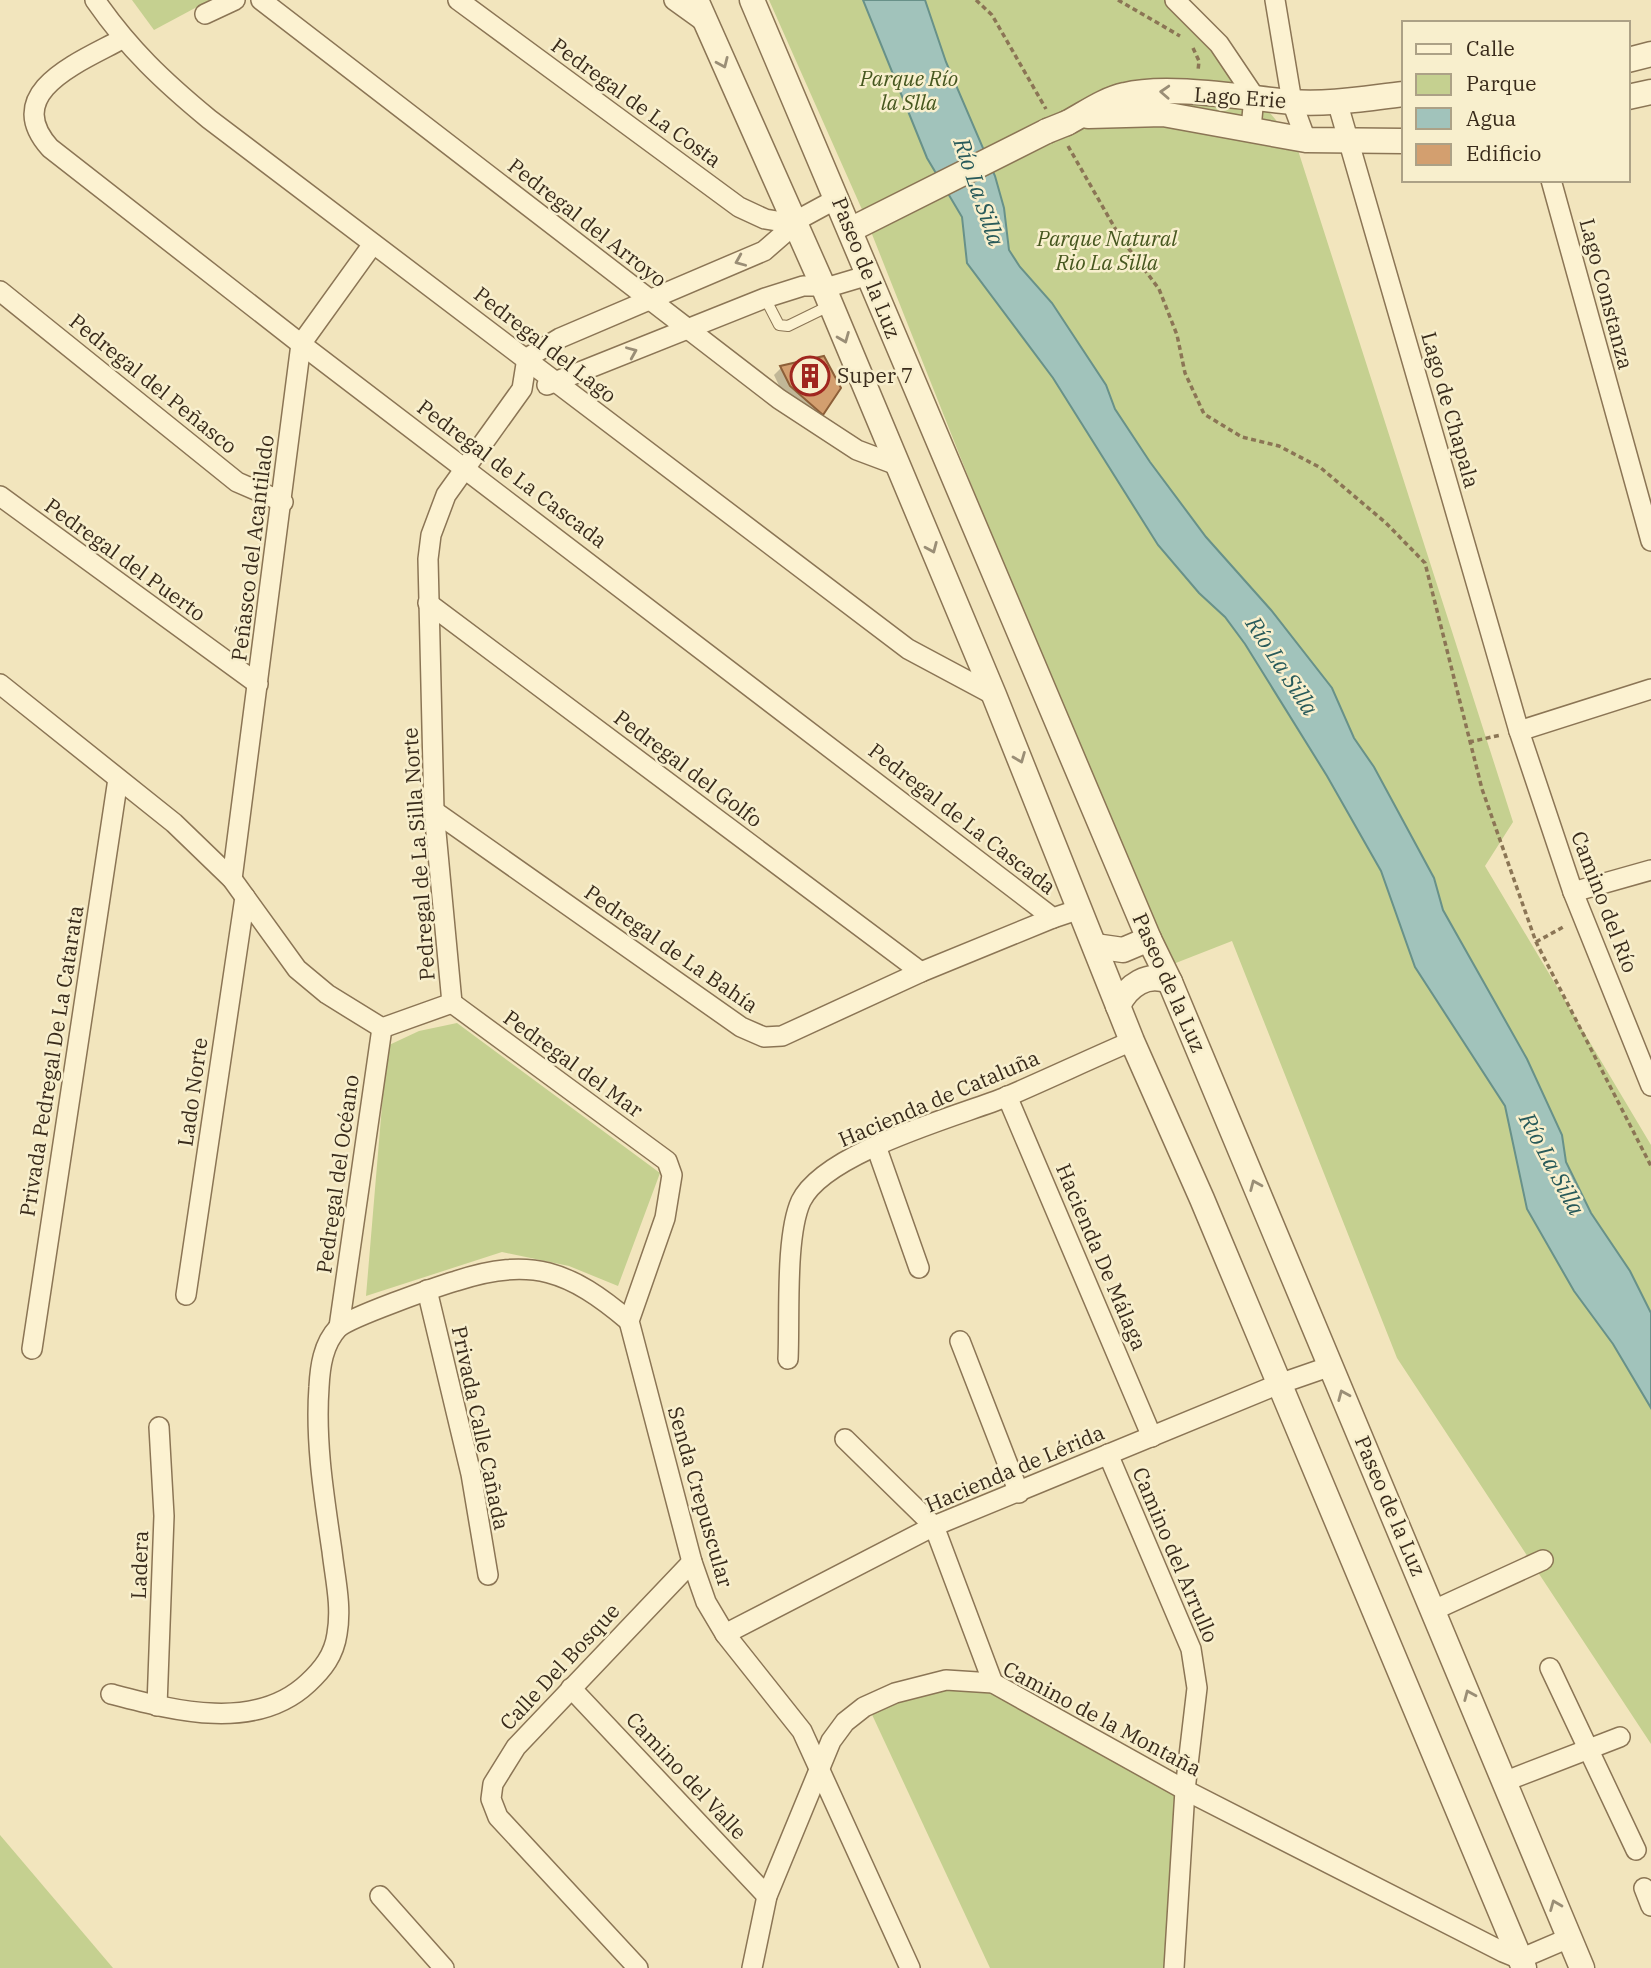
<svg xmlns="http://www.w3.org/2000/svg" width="1651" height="1968" font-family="'IBM Plex Serif',serif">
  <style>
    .green { fill: #c5d090 }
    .water { fill: #a1c3bb; stroke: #689189; stroke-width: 2 }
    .shadow { fill: #0003 }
    .building { fill: #d39f6f; stroke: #8d5f38; stroke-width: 2 }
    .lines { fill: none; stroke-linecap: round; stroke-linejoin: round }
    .service-casing { stroke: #8b7555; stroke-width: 12 }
    .minor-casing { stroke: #8b7555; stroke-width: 22 }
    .tertiary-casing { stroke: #8b7555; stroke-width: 27 }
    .path { stroke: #8b7555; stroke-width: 3.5; stroke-dasharray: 5 3.5; stroke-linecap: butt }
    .service { stroke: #fcf2d1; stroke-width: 10 }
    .minor { stroke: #fcf2d1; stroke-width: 19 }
    .tertiary { stroke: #fcf2d1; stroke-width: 24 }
    .tertiary-bridge-casing { stroke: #8b7555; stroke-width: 27; stroke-linecap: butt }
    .tertiary-bridge { stroke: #fcf2d1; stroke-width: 24 }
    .oneway { stroke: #9a8e76 }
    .labels { text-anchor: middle; stroke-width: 5; stroke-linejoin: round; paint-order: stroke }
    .park-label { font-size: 21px; font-style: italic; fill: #46571f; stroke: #f8efcd }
    .street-label { font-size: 21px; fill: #392b1b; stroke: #f8efcd }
    .poi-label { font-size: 21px; fill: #392b1b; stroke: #f8efcd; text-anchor: start }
    .water-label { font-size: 23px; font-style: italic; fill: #285a5a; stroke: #f8efcd }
  </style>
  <rect width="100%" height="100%" fill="#f2e5bd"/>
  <g class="green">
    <polygon points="132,0 210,0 154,30"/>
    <polygon points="769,0 1175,0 1296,144 1513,822 1485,866 1651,1145 1651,1744 1397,1358 1232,941 1163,968 864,214"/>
    <polygon points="457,1023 660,1173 618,1286 569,1266 502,1252 366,1296 387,1046 419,1031"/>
    <polygon points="973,1680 1185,1790 1177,1968 990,1968 868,1706"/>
    <polygon points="0,1835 113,1968 0,1968"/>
  </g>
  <polygon class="water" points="863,0 925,0 946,62 995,176 1004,208 1009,250 1020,267 1052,303 1106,385 1115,409 1150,462 1206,537 1271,610 1332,688 1354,738 1374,767 1434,878 1443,910 1527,1059 1562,1135 1566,1162 1591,1213 1630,1271 1651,1313 1651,1408 1613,1344 1574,1291 1527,1209 1505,1106 1415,967 1381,871 1327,776 1245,644 1225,617 1199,593 1158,545 1053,378 967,263 962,217 927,158"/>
  <polygon class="shadow" points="781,368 839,388 814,422 783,394 774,375"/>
  <polygon class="building" points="824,356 841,388 823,415 790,386 780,366"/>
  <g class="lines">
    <defs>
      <polyline id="service" points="765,298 779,325 788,326 831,305"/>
      <g id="minor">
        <path d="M95,0C129,49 163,81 209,119L908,649L994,695"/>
        <polyline points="261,0 779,399 857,450 897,465"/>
        <polyline points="458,0 739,207 765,219 795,224"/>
        <polyline points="674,0 706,23"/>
        <polyline points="1175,0 1219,44 1254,96 1251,129"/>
        <polyline points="1275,0 1292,102 1306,140"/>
        <polyline points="205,14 235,0"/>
        <path d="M122,39C80,62 0,92 50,148L301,344L1053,918L1080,909"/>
        <polyline points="1337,101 1519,731 1573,892 1651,1086"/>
        <polyline points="1551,180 1651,541"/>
        <polyline points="0,291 237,482 283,502"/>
        <polyline points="547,385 765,298 803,286 832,286 869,275"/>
        <polyline points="0,496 258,684"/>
        <polyline points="428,603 921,972"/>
        <polyline points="0,684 174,823 232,879 297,969 327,994 382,1028"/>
        <polyline points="1519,731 1651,689"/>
        <polyline points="434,811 741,1027 764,1037 782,1036 921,972 1053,918"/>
        <polyline points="232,879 301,344 373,244"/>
        <polyline points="1573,892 1651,870"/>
        <polyline points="452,1003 667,1161 672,1175 665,1218 629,1321 692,1562 706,1602 725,1634 802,1731 910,1968"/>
        <polyline points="382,1028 452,1003 434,811 428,559 431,535 446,495 522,389 527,358 560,338 764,251 803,217 838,198"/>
        <polyline points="1007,1096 1152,1437"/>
        <polyline points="876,1146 919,1268"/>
        <polyline points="427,1290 471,1474 488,1575"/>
        <polyline points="186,1295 245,897"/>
        <polyline points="339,1327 382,1028"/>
        <polyline points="960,1341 1019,1493"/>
        <polyline points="32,1349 118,779"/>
        <path d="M788,1359C790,1318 785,1236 801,1201C825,1152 955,1117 1006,1097C1048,1079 1090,1059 1132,1041"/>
        <polyline points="845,1439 934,1526 993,1683"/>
        <polyline points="1108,1454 1191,1649 1197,1688 1185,1790 1174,1968"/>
        <polyline points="1434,1610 1543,1560"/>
        <polyline points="725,1634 934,1526 1279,1384 1331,1366"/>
        <polyline points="1550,1668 1636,1850"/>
        <polyline points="571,1688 767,1896"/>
        <path d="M111,1694C172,1710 255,1733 308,1683C323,1669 334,1655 337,1634C342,1606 335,1578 332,1551C324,1496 315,1442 319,1387C320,1367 323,1344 338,1328C350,1317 436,1287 456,1281C531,1256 570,1271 629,1321"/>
        <polyline points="157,1706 164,1516 159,1427"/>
        <polyline points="1506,1781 1620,1737"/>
        <polyline points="1644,1888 1651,1906"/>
        <polyline points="380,1896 444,1968"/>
        <polyline points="638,1968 498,1817 491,1799 493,1784 516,1747 692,1562"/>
        <polyline points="752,1968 767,1896 831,1741 845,1722 864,1707 895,1693 946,1680 993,1683 1185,1790 1503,1952 1520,1959 1569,1938"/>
      </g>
      <g id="tertiary">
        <polyline points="696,0 823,286 994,695 1132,1041 1202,1199 1524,1968"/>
        <polyline points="752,0 1149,939 1170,982 1582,1968"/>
        <polyline points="1628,60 1651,54"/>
        <polyline points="1628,97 1651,92"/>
        <polyline points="1088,116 1163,114 1306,140 1404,141"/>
        <path d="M1067,123C1086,113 1103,100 1125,95C1167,84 1246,98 1291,102C1329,105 1367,98 1404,94"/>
        <polyline points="850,230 1047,131"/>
        <polyline points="1095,946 1123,950 1149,939"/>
        <path d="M1118,1006C1127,986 1148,971 1170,982"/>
      </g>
    </defs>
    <use href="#service" class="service-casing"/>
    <use href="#minor" class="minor-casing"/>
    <use href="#tertiary" class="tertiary-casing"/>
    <g class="path">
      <polyline points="976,0 992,15 1046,109"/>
      <polyline points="1118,0 1180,36"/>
      <polyline points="1193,48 1199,61 1198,71"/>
      <polyline points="1068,146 1120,237 1159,289 1177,335 1185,373 1204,414 1242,437 1279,446 1321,468 1386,523 1425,563 1482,789 1536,942 1651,1166"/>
      <polyline points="1469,742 1501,735"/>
      <polyline points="1536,942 1565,926"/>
    </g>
    <use href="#service" class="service"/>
    <use href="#minor" class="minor"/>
    <use href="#tertiary" class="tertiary"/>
    <defs>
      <polyline id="tertiary-bridge" points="1047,131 1067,123"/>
    </defs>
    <use href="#tertiary-bridge" class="tertiary-bridge-casing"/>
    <use href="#tertiary-bridge" class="tertiary-bridge"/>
  </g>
  <defs><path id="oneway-chevron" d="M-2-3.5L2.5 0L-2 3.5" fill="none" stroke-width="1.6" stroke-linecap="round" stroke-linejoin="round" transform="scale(1.75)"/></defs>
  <g class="oneway">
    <use href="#oneway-chevron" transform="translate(723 63) rotate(66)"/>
    <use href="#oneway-chevron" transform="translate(1165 92) rotate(-177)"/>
    <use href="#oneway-chevron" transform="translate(740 261) rotate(157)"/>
    <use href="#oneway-chevron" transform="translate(844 338) rotate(68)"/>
    <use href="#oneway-chevron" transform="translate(632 352) rotate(-23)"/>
    <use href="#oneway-chevron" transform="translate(932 548) rotate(67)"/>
    <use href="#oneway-chevron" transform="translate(1020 758) rotate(68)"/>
    <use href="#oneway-chevron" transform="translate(1255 1185) rotate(-113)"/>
    <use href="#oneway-chevron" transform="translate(1343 1395) rotate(-113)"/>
    <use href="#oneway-chevron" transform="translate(1469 1695) rotate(-113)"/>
    <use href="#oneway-chevron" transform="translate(1555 1905) rotate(-112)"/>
  </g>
  <defs>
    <symbol id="building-ring" viewBox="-11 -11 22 22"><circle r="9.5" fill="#f8efcd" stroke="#a0261f" stroke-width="1.5"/><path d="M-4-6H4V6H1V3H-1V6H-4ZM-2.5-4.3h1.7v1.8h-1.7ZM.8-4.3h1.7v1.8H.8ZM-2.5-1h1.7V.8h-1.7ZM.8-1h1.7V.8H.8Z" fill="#a0261f"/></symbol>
  </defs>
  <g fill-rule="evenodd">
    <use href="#building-ring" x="788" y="354" width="44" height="44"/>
  </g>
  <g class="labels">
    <g class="park-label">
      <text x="909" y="86">Parque Río<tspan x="909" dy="24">la Slla</tspan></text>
      <text x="1107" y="246">Parque Natural<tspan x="1107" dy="24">Rio La Silla</tspan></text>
    </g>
    <g class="street-label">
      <text transform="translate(1240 98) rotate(4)" y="7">Lago Erie</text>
      <text transform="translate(636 103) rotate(36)" y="7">Pedregal de La Costa</text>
      <text transform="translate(587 223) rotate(38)" y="7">Pedregal del Arroyo</text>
      <text transform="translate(866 268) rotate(68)" y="7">Paseo de la Luz</text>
      <text transform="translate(1606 294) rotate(75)" y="7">Lago Constanza</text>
      <text transform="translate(545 345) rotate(38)" y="7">Pedregal del Lago</text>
      <text transform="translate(153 384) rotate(39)" y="7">Pedregal del Peñasco</text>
      <text transform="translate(1450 410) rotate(74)" y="7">Lago de Chapala</text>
      <text transform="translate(512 474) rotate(37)" y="7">Pedregal de La Cascada</text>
      <text transform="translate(253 548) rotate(-83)" y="7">Peñasco del Acantilado</text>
      <text transform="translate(125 560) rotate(36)" y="7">Pedregal del Puerto</text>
      <text transform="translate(688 769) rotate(37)" y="7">Pedregal del Golfo</text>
      <text transform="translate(962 819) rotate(38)" y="7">Pedregal de La Cascada</text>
      <text transform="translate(419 854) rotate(-94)" y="7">Pedregal de La Silla Norte</text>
      <text transform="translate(1604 902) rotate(69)" y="7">Camino del Río</text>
      <text transform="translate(671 949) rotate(35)" y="7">Pedregal de La Bahía</text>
      <text transform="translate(1169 983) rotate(66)" y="7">Paseo de la Luz</text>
      <text transform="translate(52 1061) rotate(-81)" y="7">Privada Pedregal De La Catarata</text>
      <text transform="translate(573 1064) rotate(36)" y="7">Pedregal del Mar</text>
      <text transform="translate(193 1092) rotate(-82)" y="7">Lado Norte</text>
      <text transform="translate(939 1099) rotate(-23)" y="7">Hacienda de Cataluña</text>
      <text transform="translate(338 1174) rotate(-82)" y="7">Pedregal del Océano</text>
      <text transform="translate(1101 1257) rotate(67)" y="7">Hacienda De Málaga</text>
      <text transform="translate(480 1428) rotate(78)" y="7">Privada Calle Cañada</text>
      <text transform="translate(1015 1469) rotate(-23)" y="7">Hacienda de Lérida</text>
      <text transform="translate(700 1497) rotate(74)" y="7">Senda Crepuscular</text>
      <text transform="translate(1390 1506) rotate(67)" y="7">Paseo de la Luz</text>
      <text transform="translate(1175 1555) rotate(67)" y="7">Camino del Arrullo</text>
      <text transform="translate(140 1565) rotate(-88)" y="7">Ladera</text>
      <text transform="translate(560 1667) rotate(-47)" y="7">Calle Del Bosque</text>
      <text transform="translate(1102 1719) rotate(28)" y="7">Camino de la Montaña</text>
      <text transform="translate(686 1776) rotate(47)" y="7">Camino del Valle</text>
    </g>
    <g class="poi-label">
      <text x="837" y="383">Super 7</text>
    </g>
    <g class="water-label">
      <text transform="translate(979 192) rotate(71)" y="8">Río La Silla</text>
      <text transform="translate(1282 666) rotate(57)" y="8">Río La Silla</text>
      <text transform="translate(1552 1164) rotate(62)" y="8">Río La Silla</text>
    </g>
  </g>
  <rect x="1402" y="21" width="228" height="161" fill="#f8efcd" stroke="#aca186" stroke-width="2"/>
  <rect x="1416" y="44" width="35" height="10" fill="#fcf2d1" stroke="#aca186" stroke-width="2"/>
  <text x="1466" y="56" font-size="21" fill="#392b1b">Calle</text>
  <rect x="1416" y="74" width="35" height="21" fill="#c5d090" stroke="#aca186" stroke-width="2"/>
  <text x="1466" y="91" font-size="21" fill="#392b1b">Parque</text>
  <rect x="1416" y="108" width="35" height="21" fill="#a1c3bb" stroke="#aca186" stroke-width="2"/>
  <text x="1466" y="126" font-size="21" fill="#392b1b">Agua</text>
  <rect x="1416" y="144" width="35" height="21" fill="#d39f6f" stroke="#aca186" stroke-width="2"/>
  <text x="1466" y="161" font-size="21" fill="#392b1b">Edificio</text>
</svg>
